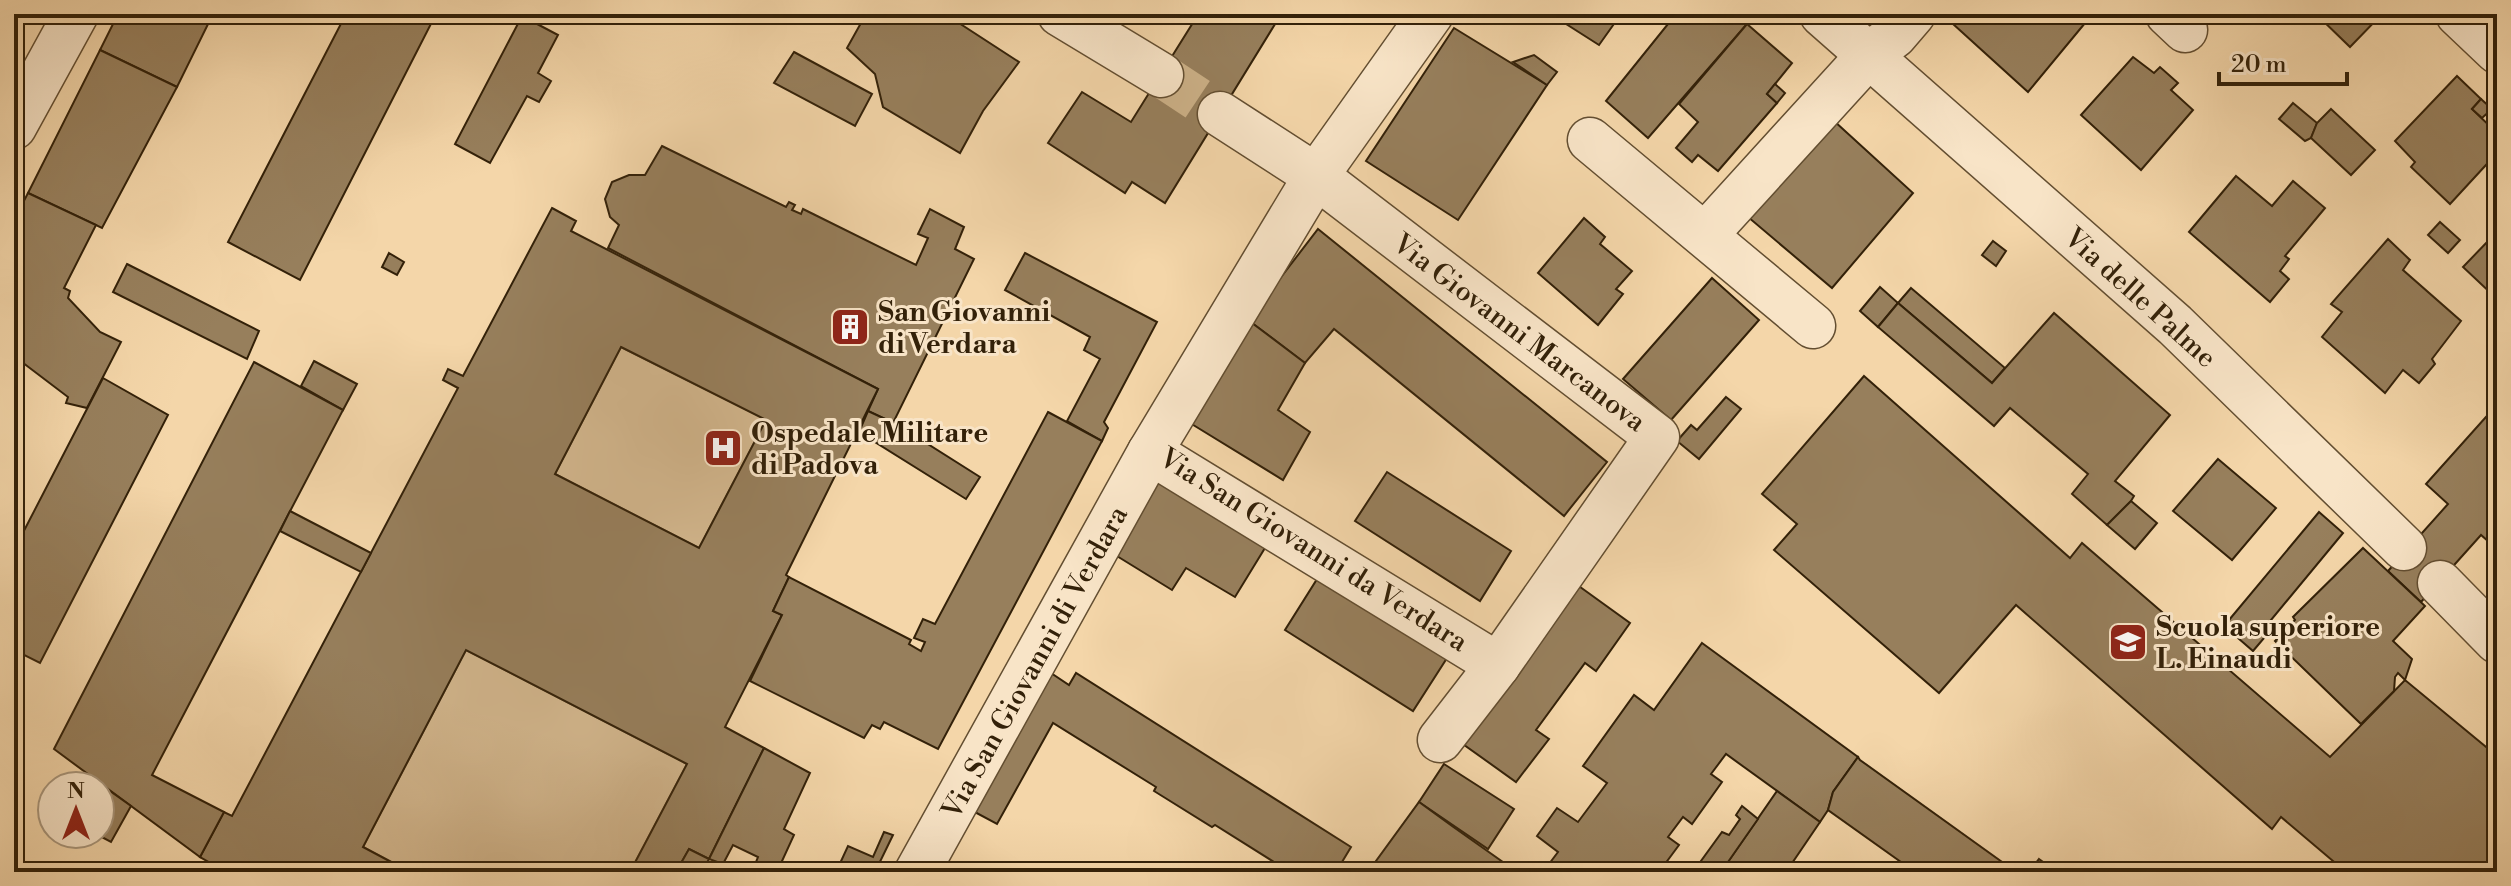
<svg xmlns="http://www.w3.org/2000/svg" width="2511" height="886" font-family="'Libre Bodoni',serif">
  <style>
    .green { fill: #d3b78e; stroke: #836c4c; stroke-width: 2 }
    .building { fill: #977f5c; stroke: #332109; stroke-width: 2; fill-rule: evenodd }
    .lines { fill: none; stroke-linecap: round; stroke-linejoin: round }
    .minor-tunnel { stroke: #cdb289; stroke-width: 44; stroke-dasharray: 44 22; stroke-linecap: butt }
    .minor-casing { stroke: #634e31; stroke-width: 47 }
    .minor { stroke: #f8e4c7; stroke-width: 44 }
    .labels { text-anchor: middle; stroke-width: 6; stroke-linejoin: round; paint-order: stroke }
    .street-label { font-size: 28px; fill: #332109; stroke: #f8e4c7 }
    .poi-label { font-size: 28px; font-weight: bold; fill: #332109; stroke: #f8e4c7; text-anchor: start }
  </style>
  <rect width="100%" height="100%" fill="#f4d6a9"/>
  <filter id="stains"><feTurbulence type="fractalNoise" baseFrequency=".0025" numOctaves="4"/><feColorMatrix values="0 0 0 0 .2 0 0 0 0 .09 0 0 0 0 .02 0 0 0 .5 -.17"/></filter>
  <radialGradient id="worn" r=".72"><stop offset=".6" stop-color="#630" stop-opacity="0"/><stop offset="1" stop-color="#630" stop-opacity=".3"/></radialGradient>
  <g class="green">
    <polygon points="621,347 766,420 699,548 555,474"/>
    <polygon points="466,650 687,764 630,872 410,872 363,847"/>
  </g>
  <g class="building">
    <polygon points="118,14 213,14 177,87 100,50"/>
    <polygon points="346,14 436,14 300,280 228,242"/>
    <polygon points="866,14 945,14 1019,62 983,111 960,153 883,107 875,74 847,48"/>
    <polygon points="1183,14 1280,16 1165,203 1132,182 1125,193 1048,143 1082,92 1131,122 1194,21"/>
    <polygon points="1569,14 1621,14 1599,45 1563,22"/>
    <polygon points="1676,14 1736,14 1747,24 1648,138 1606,101"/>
    <polygon points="1942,14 2101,14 2095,21 2090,17 2028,92"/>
    <polygon points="2316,14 2382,14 2350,47"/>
    <polygon points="522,16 558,35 538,73 551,81 539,102 527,96 490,163 455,144"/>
    <polygon points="1747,24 1792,63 1767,94 1777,103 1718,171 1698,155 1692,162 1676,148 1698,122 1679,104"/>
    <polygon points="1454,28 1547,85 1458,220 1366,161"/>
    <polygon points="100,50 177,87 102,228 28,193"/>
    <polygon points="794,52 872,94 855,126 774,83"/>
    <polygon points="1534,55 1557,72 1547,85 1513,62"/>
    <polygon points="2133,57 2154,73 2160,67 2178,83 2171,90 2193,110 2141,170 2081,115"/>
    <polygon points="2457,76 2481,99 2472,109 2497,133 2497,153 2450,204 2411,167 2415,162 2395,141"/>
    <polygon points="1775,84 1785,93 1777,103 1767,94"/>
    <polygon points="2481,99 2492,109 2482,118 2472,109"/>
    <polygon points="2293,103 2317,123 2311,138 2305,141 2279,119"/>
    <polygon points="2331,109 2375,150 2351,175 2311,138 2317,123"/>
    <polygon points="1833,120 1913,193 1832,288 1748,217"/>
    <polygon points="662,146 786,207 789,202 795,205 792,210 801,214 803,209 916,265 928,238 918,234 930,209 964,227 955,249 974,259 893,423 868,411 878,389 608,248 619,225 610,217 605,199 612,182 629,175 645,175"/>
    <polygon points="2236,176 2272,206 2293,181 2325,208 2285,256 2289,259 2280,271 2289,279 2270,302 2189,232"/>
    <polygon points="28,193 96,225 64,288 70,291 68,298 100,332 121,342 87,408 66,403 68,397 14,356 14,220"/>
    <path d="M552,208L576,221L571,231L878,389L786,575L789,577L773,611L782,615L725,727L764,748L709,859L689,849L676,872H630L687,764L466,650L363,847L410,872H219L221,869L200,857L224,812L232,816L458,388L443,380L448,369L463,376ZM621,347L766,420L699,548L555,474Z"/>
    <polygon points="1584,218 1605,237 1600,244 1632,271 1616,289 1623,294 1598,325 1538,273"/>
    <polygon points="2440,222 2460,240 2448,253 2428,235"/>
    <polygon points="1318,229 1607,462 1564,516 1334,329 1305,363 1248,320"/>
    <polygon points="2388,239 2410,260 2403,270 2461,321 2432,359 2435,364 2419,383 2403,370 2385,393 2322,337 2342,312 2331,304"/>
    <polygon points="2490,239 2497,246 2497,299 2463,267"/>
    <polygon points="1993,241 2006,251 1996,266 1982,255"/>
    <polygon points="389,253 404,262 397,275 382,267"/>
    <polygon points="1025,253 1157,322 1104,422 1108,428 1102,441 1067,421 1100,359 1084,350 1090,337 1005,290"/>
    <polygon points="127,264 259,331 247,359 113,292"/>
    <polygon points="1712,278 1759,320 1671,420 1623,379"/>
    <polygon points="1880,287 1898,303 1878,327 1860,311"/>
    <polygon points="1911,288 2005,368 1992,383 1898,303"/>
    <polygon points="1898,303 1992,383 2054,313 2170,415 2115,481 2134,496 2131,501 2107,525 2072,494 2088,474 2010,408 1994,426 1878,327"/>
    <polygon points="1248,320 1305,363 1278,410 1310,432 1283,480 1190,423"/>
    <polygon points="314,361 357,384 343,410 301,386"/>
    <polygon points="254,362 343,410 152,775 224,812 200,857 54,749"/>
    <polygon points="1864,376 2070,558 2082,543 2330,757 2405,680 2497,756 2497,872 2346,872 2281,817 2272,829 2016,605 1939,693 1774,550 1797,524 1762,494"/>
    <polygon points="103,378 168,415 40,663 14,650 14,550"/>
    <polygon points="1726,397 1741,409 1699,459 1677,441 1691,425 1697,430"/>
    <polygon points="2494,408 2497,411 2497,549 2481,535 2421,602 2388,571 2448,504 2426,484"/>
    <polygon points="868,411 896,424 980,477 966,499 859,432"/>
    <polygon points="1048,412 1102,441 938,749 884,722 880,729 872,725 864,738 750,681 782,615 773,611 789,577 911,640 909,644 921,651 925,642 914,638 923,619 935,624"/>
    <polygon points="2218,459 2276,508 2232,560 2173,511"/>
    <polygon points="1387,472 1511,551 1480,601 1355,521"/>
    <polygon points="1160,475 1268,543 1235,597 1186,568 1172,590 1112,553"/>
    <polygon points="2131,501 2157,523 2135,549 2107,525"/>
    <polygon points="290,511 371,553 361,572 280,531"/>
    <polygon points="2319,512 2343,533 2266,626 2270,631 2253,651 2224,626"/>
    <polygon points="2363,548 2425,606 2393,641 2412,659 2405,680 2398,673 2395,677 2394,691 2361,724 2275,641 2295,620 2293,617"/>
    <polygon points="1319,576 1447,658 1413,711 1285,630"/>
    <polygon points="1576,584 1630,623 1596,671 1585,663 1536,730 1549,739 1516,782 1460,742"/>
    <polygon points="1702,643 1858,757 1833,792 1828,810 1820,822 1726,754 1711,774 1722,782 1692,824 1683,817 1668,837 1679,845 1659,872 1543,872 1558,852 1537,836 1557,808 1578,822 1607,783 1583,766 1634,695 1654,710"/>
    <polygon points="1048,671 1069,685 1076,673 1351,847 1336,872 1290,872 1215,825 1212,827 1154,791 1156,787 1053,723 997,824 971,810"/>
    <polygon points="764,748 810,773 784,829 794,835 777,872 752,872 758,857 733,845 723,864 709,859"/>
    <polygon points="1858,757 1860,760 2016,872 1915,872 1828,810 1833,792"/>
    <polygon points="1444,764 1514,809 1488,849 1419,802"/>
    <polygon points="103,786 131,806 111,842 96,834 100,834"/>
    <polygon points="1777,791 1820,822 1786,872 1721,872"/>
    <polygon points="1419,802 1452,826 1517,872 1368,872"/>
    <polygon points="1742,806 1758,819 1721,872 1693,872 1722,832 1729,835 1740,819 1736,815"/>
    <polygon points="884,832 893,835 875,872 836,872 848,846 873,857"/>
    <polygon points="689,849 709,859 702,872 676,872"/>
    <polygon points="2039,859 2057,872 2029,872"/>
  </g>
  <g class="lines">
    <polyline class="minor-tunnel" points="1161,75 1220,114"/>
    <defs>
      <g id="minor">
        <polyline points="1060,14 1161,75"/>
        <polyline points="1822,14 2175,325 2404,548"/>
        <polyline points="2168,14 2185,30"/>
        <polyline points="2458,14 2497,51"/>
        <polyline points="1220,114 1316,176 1657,437 1498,665 1440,740"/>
        <polyline points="14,127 76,14"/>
        <polyline points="1590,140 1813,326"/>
        <polyline points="1706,234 1869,55 1895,35 1913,14"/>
        <polyline points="1150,452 1498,665"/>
        <polyline points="2440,583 2497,641"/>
        <polyline points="917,872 1150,452 1316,176 1431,14"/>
      </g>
    </defs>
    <use href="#minor" class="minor-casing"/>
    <use href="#minor" class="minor"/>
  </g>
  <defs>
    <symbol id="building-square" viewBox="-11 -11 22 22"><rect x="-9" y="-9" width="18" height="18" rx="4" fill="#8f2418" stroke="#f8e4c7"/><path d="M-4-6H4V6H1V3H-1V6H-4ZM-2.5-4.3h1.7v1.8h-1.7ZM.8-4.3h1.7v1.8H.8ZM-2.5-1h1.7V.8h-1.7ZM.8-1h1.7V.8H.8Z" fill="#fff"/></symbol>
    <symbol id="hospital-square" viewBox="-11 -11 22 22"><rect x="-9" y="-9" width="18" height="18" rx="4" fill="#8f2418" stroke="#f8e4c7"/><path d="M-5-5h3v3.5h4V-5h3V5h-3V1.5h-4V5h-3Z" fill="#fff"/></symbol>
    <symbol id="school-square" viewBox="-11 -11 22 22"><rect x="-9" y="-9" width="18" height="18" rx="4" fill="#8f2418" stroke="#f8e4c7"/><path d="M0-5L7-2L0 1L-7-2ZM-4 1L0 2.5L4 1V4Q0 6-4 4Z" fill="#fff"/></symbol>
  </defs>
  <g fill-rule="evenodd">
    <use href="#building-square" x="828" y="305" width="44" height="44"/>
    <use href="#hospital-square" x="701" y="426" width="44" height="44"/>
    <use href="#school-square" x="2106" y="620" width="44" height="44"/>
  </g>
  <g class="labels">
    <g class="street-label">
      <text transform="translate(2141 297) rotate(42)" y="10">Via delle Palme</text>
      <text transform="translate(1520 332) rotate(37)" y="10">Via Giovanni Marcanova</text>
      <text transform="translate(1314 549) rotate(32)" y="10">Via San Giovanni da Verdara</text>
      <text transform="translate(1034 662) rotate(-61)" y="10">Via San Giovanni di Verdara</text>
    </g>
    <g class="poi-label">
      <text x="878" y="321">San Giovanni<tspan x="878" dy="32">di Verdara</tspan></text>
      <text x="751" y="442">Ospedale Militare<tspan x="751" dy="32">di Padova</tspan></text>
      <text x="2156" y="636">Scuola superiore<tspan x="2156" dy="32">L. Einaudi</tspan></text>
    </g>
  </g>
  <rect width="2511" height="886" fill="none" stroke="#f4d6a9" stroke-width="48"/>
  <rect x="16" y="16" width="2479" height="854" fill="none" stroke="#332109" stroke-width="4"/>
  <rect x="24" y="24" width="2463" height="838" fill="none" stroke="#332109" stroke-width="2"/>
  <g transform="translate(76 810)"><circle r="38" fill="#f8e4c7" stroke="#a9967b" stroke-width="2"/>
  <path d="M0-6L14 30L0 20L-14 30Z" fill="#8f2418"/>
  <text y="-12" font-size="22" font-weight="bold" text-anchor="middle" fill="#332109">N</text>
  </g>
  <path d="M2219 72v12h128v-12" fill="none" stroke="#332109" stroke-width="4"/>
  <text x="2231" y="72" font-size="24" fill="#332109" stroke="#f8e4c7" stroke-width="6" paint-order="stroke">20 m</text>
  <rect width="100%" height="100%" filter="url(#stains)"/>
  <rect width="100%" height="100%" fill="url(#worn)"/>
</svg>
